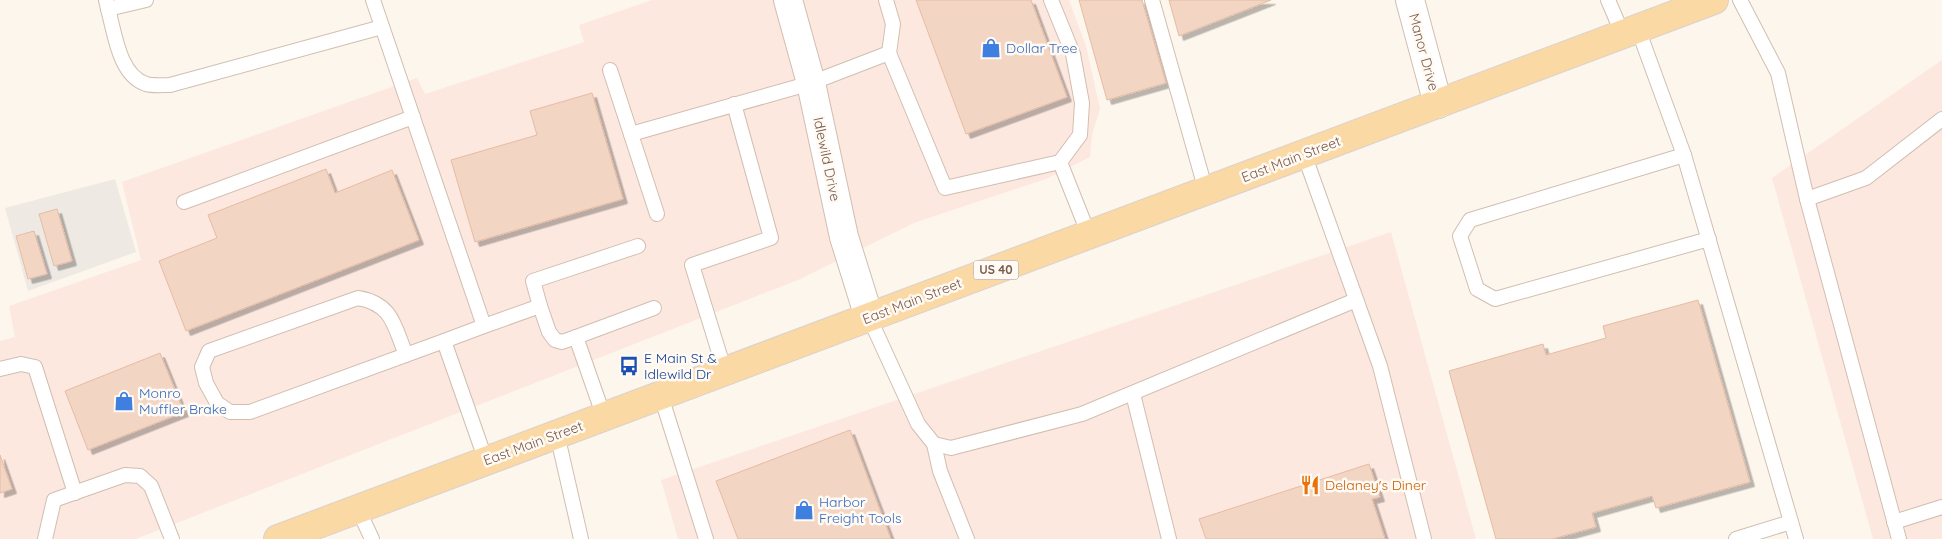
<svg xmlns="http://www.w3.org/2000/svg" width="1942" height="539" font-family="Quicksand,sans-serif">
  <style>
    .commercial { fill: #fde8e0 }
    .industrial { fill: #efe9e4 }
    .building { fill: #f3d5c3; stroke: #e6bba3; filter: url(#shadow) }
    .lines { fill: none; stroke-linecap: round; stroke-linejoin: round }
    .lane-casing { stroke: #d1beb0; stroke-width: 16 }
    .street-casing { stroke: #d1beb0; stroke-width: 30 }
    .primary-casing { stroke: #dad1cd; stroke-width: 30 }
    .lane { stroke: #fff; stroke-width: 14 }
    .street { stroke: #fff; stroke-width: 28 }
    .primary { stroke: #fbd9a5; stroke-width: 28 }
    .labels { text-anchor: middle; stroke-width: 5; stroke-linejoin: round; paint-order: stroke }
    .shield { fill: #fffaf3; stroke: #a28b7f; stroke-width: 1 }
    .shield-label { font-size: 12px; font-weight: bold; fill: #7a5c4d }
    .shop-label { font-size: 14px; fill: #366cbe; stroke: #fffaf3; text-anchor: start }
    .street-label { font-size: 14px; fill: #7a5c4d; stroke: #fffaf3 }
    .transit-label { font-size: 14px; fill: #164399; stroke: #fffaf3; text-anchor: start }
    .food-label { font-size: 14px; fill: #c56008; stroke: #fffaf3; text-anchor: start }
  </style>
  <defs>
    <filter id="shadow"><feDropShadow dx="4.5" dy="4.5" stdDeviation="0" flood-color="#0004"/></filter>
  </defs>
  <rect width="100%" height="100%" fill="#fdf6ec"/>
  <g class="commercial">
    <polygon points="652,0 1069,0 1086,46 1100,109 1092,135 1090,157 1046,179 914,223 798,280 136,539 0,539 0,341 15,337 9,306 141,260 122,182 417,78 425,94 584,42 579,25"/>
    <polygon points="1942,60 1942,539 1873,539 1772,178"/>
    <polygon points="1391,232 1476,539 678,539 661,480"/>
  </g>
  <polygon class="industrial" points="115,179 136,252 28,291 5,208"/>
  <g class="building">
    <polygon points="916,0 1031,0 1067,97 966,134"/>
    <polygon points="1079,0 1142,0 1166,83 1107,100"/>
    <polygon points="1169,0 1271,0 1179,36"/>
    <polygon points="592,93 623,199 475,242 451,160 537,135 530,111"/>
    <polygon points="326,169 335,193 392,170 419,240 186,331 159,261 217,238 208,215"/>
    <polygon points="57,209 72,261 54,266 39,214"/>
    <polygon points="34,231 47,274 28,279 16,236"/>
    <polygon points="1698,300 1750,482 1656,508 1652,496 1592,513 1596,527 1552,539 1496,539 1449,371 1543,344 1546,355 1606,338 1603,326"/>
    <polygon points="160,353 184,412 88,450 65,391"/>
    <polygon points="850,430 891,539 738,539 716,481"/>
    <polygon points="0,455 12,489 0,493"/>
    <polygon points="1369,464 1380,497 1372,499 1385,539 1206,539 1199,519"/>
  </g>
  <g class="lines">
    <defs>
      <g id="lane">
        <polyline points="106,0 108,9 146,0"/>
        <polyline points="373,0 484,326 444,341 486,461"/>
        <polyline points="1051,0 1073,54 1082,103 1080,135 1060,162 1089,235"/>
        <polyline points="1152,0 1206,191"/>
        <polyline points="1608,0 1623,35"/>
        <polyline points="1740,0 1778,73 1807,199 1899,539"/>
        <path d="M108,9C115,34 119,75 146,84C153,86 162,85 170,85L382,27"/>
        <polyline points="1638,29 1684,155 1796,539"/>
        <polyline points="889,53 945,188 1060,162"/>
        <polyline points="610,70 657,214"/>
        <polyline points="631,134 811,83 889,53 893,24 886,0"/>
        <polyline points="1304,154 1380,366 1424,539"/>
        <polyline points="1684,155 1470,220 1460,236 1477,289 1495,299 1709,239"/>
        <polyline points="1807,199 1866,178 1942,119"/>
        <polyline points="184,202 413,117"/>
        <polyline points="540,306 549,332 555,340 562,342 576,337 604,417"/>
        <polyline points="869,317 918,424 934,444 951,448 1082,414 1356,300"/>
        <polyline points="484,326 540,306 533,281 638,246"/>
        <polyline points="576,337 654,308"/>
        <path d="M406,355C394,326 393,304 358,298L209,351L202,367L206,383L217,403L230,412H250L444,341"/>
        <polyline points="0,369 21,364 35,367 75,493"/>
        <polyline points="725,372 692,265 771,238 734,104"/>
        <polyline points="1133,394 1169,539"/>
        <polyline points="661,396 706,539"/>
        <polyline points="557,434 581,539"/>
        <polyline points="934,444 940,471 967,539"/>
        <polyline points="358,509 372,539"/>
        <polyline points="1894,522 1942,507"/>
        <polyline points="45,539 54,500 125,475 140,476 151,486 172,539"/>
        <polyline points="1736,539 1791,522"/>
      </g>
      <g id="street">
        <polyline points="788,0 811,83 844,237 869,317"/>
        <polyline points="1410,0 1438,104"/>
      </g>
      <polyline id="primary" points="278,539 1714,0"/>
    </defs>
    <use href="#lane" class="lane-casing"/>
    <use href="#street" class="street-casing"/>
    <use href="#primary" class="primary-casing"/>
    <use href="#lane" class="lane"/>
    <use href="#street" class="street"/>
    <use href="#primary" class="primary"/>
  </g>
  <defs>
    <symbol id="shop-bare" viewBox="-9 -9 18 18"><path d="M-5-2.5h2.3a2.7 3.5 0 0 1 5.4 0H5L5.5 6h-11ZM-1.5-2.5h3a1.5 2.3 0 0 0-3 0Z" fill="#3f7fe0" stroke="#fffaf3" stroke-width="2.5" paint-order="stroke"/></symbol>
    <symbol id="bus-bare" viewBox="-9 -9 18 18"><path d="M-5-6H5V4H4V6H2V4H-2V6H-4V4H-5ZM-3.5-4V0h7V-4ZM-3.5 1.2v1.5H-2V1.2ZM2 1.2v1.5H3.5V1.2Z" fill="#1a4fb4" stroke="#fffaf3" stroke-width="2.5" paint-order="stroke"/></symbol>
    <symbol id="restaurant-bare" viewBox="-9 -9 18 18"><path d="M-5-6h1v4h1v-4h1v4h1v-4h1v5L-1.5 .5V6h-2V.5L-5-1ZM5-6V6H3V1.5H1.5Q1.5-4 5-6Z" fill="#e8710a" stroke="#fffaf3" stroke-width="2.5" paint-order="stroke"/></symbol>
  </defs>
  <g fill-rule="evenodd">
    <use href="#shop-bare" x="977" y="34" width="28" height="28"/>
    <use href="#bus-bare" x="615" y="352" width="28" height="28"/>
    <use href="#shop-bare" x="110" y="387" width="28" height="28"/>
    <use href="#restaurant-bare" x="1296" y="471" width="28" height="28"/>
    <use href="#shop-bare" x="790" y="496" width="28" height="28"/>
  </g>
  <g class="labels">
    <rect class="shield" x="973.5" y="260.5" width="45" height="19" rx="4"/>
    <g class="shield-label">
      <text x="996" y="274">US 40</text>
    </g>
    <g class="shop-label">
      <text x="1006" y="53">Dollar Tree</text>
      <text x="139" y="398">Monro<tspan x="139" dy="16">Muffler Brake</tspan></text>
      <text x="819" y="507">Harbor<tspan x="819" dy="16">Freight Tools</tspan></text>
    </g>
    <g class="street-label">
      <text transform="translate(1424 52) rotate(75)" y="5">Manor Drive</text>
      <text transform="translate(827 159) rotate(78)" y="5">Idlewild Drive</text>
      <text transform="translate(1291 159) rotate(-21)" y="5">East Main Street</text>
      <text transform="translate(912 301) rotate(-21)" y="5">East Main Street</text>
      <text transform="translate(533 443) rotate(-20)" y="5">East Main Street</text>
    </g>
    <g class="transit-label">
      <text x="644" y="363">E Main St &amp;<tspan x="644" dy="16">Idlewild Dr</tspan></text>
    </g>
    <g class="food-label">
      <text x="1325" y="490">Delaney's Diner</text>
    </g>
  </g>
</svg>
